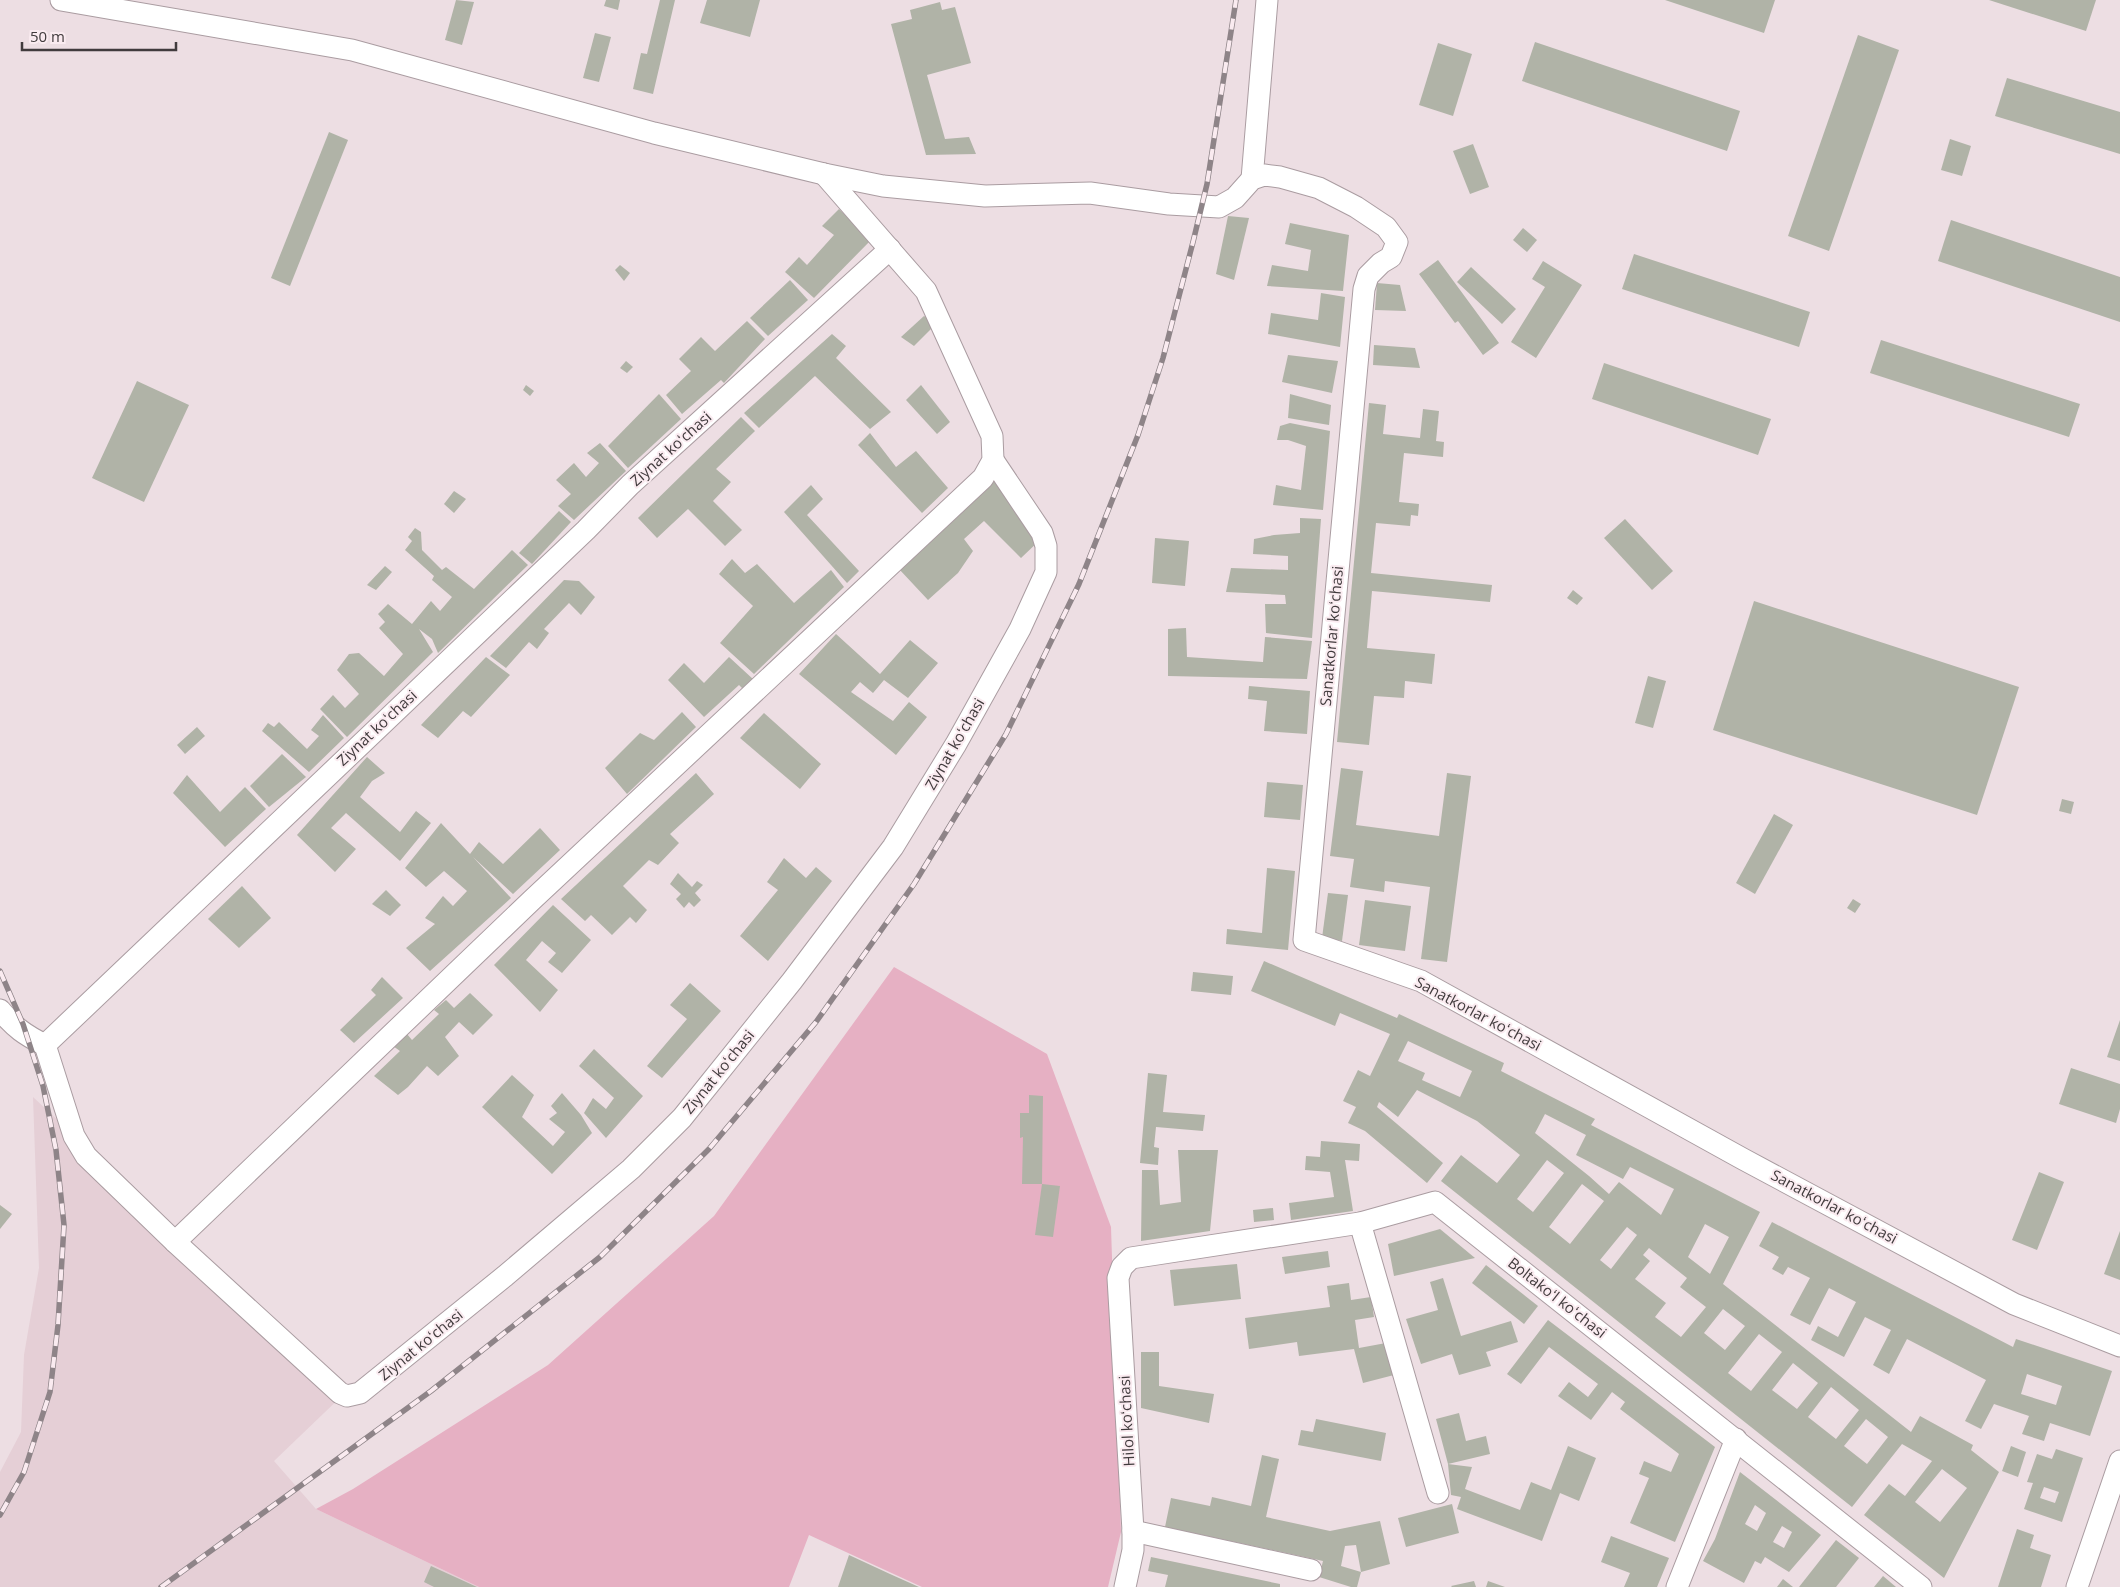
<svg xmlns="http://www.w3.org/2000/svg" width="2120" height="1587" font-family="'Open Sans',sans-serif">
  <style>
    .built { fill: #e5cfd6 }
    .green { fill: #e6b0c3 }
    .building { fill: #b0b3a7; fill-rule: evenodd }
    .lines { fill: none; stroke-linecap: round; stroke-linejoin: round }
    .street-casing { stroke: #aa9ca1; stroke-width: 23 }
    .street { stroke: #fff; stroke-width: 21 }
    .rail-casing { stroke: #8e8488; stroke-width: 5.5 }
    .rail { stroke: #faebf0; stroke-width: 4; stroke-dasharray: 11; stroke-linecap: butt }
    .labels { text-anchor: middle; stroke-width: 4; stroke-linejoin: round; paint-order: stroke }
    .street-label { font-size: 15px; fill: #413b3d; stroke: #faebf0 }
  </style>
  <rect width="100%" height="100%" fill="#eddee3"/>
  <polygon class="built" points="33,1097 348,1390 274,1461 316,1509 479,1587 0,1587 0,1472 21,1432 24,1355 39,1268"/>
  <polygon class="green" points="894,967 1047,1054 1111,1227 1121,1532 1108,1587 922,1587 809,1535 789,1587 479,1587 316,1509 353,1489 548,1365 714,1216"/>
  <g class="building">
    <polygon points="456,0 474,2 462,45 445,40"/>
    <polygon points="606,0 620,0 618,10 604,6"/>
    <polygon points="660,0 675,0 653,94 633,89 641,53 647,54"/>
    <polygon points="707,0 760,0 750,37 700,23"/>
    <polygon points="1665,0 1775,0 1764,33"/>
    <polygon points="1989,0 2096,0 2086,31"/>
    <polygon points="940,2 942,10 955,7 971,63 927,75 945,139 969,137 976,154 926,155 891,24 912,19 910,10"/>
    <polygon points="595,33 611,37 599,82 583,78"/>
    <polygon points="1858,35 1899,50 1829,251 1788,236"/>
    <polygon points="1535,42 1740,111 1727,151 1522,81"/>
    <polygon points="1438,43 1472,54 1453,116 1419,105"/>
    <polygon points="2007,78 2120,112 2120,154 1995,116"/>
    <polygon points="329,132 348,140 290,286 271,278"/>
    <polygon points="1950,139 1971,146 1962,176 1941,170"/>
    <polygon points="1473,144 1489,187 1470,194 1453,151"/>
    <polygon points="839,209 871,240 814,298 785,272 799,257 807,265 834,235 822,226"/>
    <polygon points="1228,216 1249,218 1234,280 1216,274"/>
    <polygon points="1951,220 2120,277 2120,322 1938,261"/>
    <polygon points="1290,223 1349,235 1343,291 1267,286 1272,265 1308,271 1311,250 1285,244"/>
    <polygon points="1523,228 1537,240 1527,252 1513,240"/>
    <polygon points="1634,254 1810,312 1799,347 1622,289"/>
    <polygon points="1438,260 1499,343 1483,355 1458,321 1455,323 1419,274"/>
    <polygon points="1543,261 1582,285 1536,358 1511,342 1545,287 1532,279"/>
    <polygon points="620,265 630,273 624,281 615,270"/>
    <polygon points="1471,267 1516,309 1502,324 1457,282"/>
    <polygon points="790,280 808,300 768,336 750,318"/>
    <polygon points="1377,283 1400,285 1406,311 1375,310"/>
    <polygon points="1321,293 1345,297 1340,347 1268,334 1271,313 1318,320"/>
    <polygon points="924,316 936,324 914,346 901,337"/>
    <polygon points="747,321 765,339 724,383 721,380 682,414 666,395 691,371 679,359 701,337 715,351"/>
    <polygon points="832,334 846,346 836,358 891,412 870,429 815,376 759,428 744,413"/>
    <polygon points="1881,340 2080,404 2069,437 1870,373"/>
    <polygon points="1374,345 1415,348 1420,368 1373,365"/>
    <polygon points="1288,355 1338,361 1332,393 1282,382"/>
    <polygon points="626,361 633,367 627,373 620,368"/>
    <polygon points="1604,363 1771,419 1758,455 1592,399"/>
    <polygon points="137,381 189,405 144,502 92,478"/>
    <polygon points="526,385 534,391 530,396 523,390"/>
    <polygon points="921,385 950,422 937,434 906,400"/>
    <polygon points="659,394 681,419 628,468 608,446"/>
    <polygon points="1290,394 1331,405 1329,425 1288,418"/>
    <polygon points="1369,403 1386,405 1383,434 1420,438 1423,409 1439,411 1436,441 1444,442 1443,457 1404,453 1399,502 1419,504 1418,516 1411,515 1410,526 1376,523 1371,573 1492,585 1490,602 1372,591 1367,648 1435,654 1432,684 1405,681 1404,698 1374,696 1369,745 1337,742"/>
    <polygon points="741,417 755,431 716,469 731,482 713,501 742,530 725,546 688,509 657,538 638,518"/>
    <polygon points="1290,423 1330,431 1323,510 1273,505 1276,485 1301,490 1306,446 1288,440 1277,440 1280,426"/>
    <polygon points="870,433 896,467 916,451 948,488 922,513 858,445"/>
    <polygon points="600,443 626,471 574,520 558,506 571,494 556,480 574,463 586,477 599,463 587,453"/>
    <polygon points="994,480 1041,539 1021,558 984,521 964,539 973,551 958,573 928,600 899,569"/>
    <polygon points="811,485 823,499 807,515 859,571 847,583 784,512"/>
    <polygon points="454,491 466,499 454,513 444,504"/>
    <polygon points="559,511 571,522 532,564 519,553"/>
    <polygon points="1300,518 1321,519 1312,638 1266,633 1265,604 1286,604 1285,595 1226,592 1231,568 1288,570 1288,556 1253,554 1254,539 1274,535 1300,533"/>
    <polygon points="1625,519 1673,571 1652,590 1604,538"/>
    <polygon points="415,528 421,532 422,550 442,570 446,567 474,589 512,550 528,565 438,653 432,639 419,629 433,652 347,737 320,709 333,695 345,708 359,694 337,670 349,654 359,653 384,676 403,654 379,628 385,622 378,614 388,604 412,624 431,601 440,611 452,597 432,580 434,576 405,550 412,541 408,537"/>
    <polygon points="1155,538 1189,541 1185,586 1152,583"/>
    <polygon points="732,559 745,573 757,564 794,603 831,570 844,587 754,674 720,643 753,606 719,574"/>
    <polygon points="385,566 392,572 376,590 367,585"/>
    <polygon points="564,580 579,581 595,597 581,615 569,603 544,629 549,633 537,649 529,642 506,668 490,656"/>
    <polygon points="1573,590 1583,598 1577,605 1567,598"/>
    <polygon points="1754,601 2019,687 1977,815 1713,730"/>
    <polygon points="1186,628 1187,657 1263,662 1265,637 1312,641 1307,679 1168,676 1168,629"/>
    <polygon points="836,634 880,674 910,640 938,663 908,698 884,680 873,693 860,682 851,692 893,721 909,702 927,717 896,755 799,674"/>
    <polygon points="486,657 510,675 471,717 463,711 438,738 421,725"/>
    <polygon points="729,657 754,680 743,689 739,685 704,717 668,680 684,663 704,683"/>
    <polygon points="1648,676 1666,681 1653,728 1635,723"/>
    <polygon points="1249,686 1310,691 1307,734 1264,731 1267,701 1248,699"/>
    <polygon points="682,712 696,727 627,794 605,768 640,733 654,740"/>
    <polygon points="764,713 821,764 800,789 740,738"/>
    <polygon points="323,715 344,738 309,772 262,731 268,723 274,727 279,722 307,749 319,736 311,730"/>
    <polygon points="197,727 205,736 185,754 177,745"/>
    <polygon points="282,754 306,777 269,807 250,786"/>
    <polygon points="367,757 385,773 372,781 360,797 400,832 416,811 431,823 400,861 346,813 331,828 356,849 335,872 297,835"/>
    <polygon points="1341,768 1363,771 1356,825 1439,836 1447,773 1471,776 1447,962 1421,959 1430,887 1385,881 1384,892 1350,887 1354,859 1330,856"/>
    <polygon points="696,773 714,794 670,834 679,843 658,865 649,860 623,886 647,910 636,923 630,917 612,935 591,915 585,921 561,899"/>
    <polygon points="187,775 220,812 245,787 266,809 225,847 173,793"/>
    <polygon points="1267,782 1303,785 1300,820 1264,817"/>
    <polygon points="2062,799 2074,802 2071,814 2059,811"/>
    <polygon points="1774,814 1793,825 1755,894 1736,883"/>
    <polygon points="441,823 470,854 479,842 503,864 540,828 560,850 513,894 473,857 511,898 430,971 406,948 435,924 425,918 443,896 453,906 467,891 444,871 426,887 405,868"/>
    <polygon points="784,858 806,878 816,867 832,881 768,961 740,936 778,890 767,882"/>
    <polygon points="1267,868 1295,871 1288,950 1226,944 1227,929 1262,933"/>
    <polygon points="678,873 692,887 697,881 703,885 695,893 701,900 694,907 689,902 684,908 676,899 681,894 670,884"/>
    <polygon points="242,886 271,918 239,948 208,919"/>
    <polygon points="386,890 401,905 390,916 372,904"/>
    <polygon points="1328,893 1348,895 1342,941 1322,938"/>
    <polygon points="1853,899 1861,904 1855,913 1847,908"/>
    <polygon points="1365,900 1411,906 1405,951 1359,945"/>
    <polygon points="553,905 591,940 562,973 548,962 556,953 542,941 526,960 558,990 540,1012 494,965"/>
    <path d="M1264,961L1397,1018L1399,1014L1504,1063L1501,1071L1595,1119L1591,1125L1760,1212L1723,1284L1911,1432L1920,1416L1973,1445L1971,1450L1999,1472L1944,1578L1864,1515L1889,1484L1905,1496L1932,1461L1902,1444L1852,1507L1441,1181L1461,1155L1497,1183L1520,1155L1477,1121L1417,1090L1398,1117L1379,1102L1377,1107L1443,1163L1427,1183L1365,1131L1348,1123L1356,1107L1343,1101L1358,1070L1370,1076L1390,1034L1340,1013L1335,1026L1251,991ZM1408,1041L1472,1071L1460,1097L1422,1080L1425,1073L1398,1061ZM1545,1114L1586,1135L1576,1155L1623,1179L1630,1167L1674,1189L1661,1215L1619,1182L1609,1194L1589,1176L1535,1133ZM1547,1160L1564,1173L1533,1212L1517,1199ZM1582,1184L1604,1201L1570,1244L1549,1227ZM1705,1224L1729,1237L1710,1274L1688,1257ZM1627,1227L1637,1235L1611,1269L1600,1260ZM1649,1248L1687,1278L1680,1287L1706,1307L1681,1337L1655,1317L1666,1303L1635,1279L1650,1261L1643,1255ZM1723,1309L1745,1326L1725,1350L1704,1333ZM1759,1334L1782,1352L1751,1391L1728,1373ZM1793,1363L1818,1383L1797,1409L1772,1390ZM1831,1387L1859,1410L1836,1439L1808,1417ZM1866,1419L1888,1437L1867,1464L1844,1446ZM1942,1469L1967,1488L1940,1522L1915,1502Z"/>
    <polygon points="1193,972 1233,976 1231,995 1191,991"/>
    <polygon points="382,977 403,998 354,1043 340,1030 376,995 371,990"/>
    <polygon points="690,983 721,1011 662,1078 647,1066 687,1019 670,1005"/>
    <polygon points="470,993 493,1015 473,1035 459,1022 445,1037 459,1056 438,1076 427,1066 408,1087 398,1095 374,1076 400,1051 393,1046 407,1034 412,1040 439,1014 434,1010 446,1000 454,1008"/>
    <polygon points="2120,1020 2120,1061 2107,1057"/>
    <polygon points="594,1049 643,1096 606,1138 584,1113 593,1098 606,1109 614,1098 579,1066"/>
    <polygon points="2071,1068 2120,1084 2120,1109 2116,1123 2059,1104"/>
    <polygon points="1148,1073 1167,1075 1163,1112 1205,1115 1203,1131 1156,1127 1154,1147 1159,1148 1158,1165 1140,1163"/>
    <polygon points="512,1075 534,1095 522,1117 553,1146 565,1132 549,1119 557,1113 551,1106 562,1093 581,1115 592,1133 552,1174 482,1107"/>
    <polygon points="1029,1095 1043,1096 1042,1184 1022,1184 1023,1137 1020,1138 1020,1113 1029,1113"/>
    <polygon points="1321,1141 1360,1144 1359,1161 1345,1160 1353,1211 1291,1220 1289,1203 1334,1197 1330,1172 1305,1170 1306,1156 1320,1157"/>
    <polygon points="1178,1150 1218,1150 1210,1231 1141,1241 1142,1170 1158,1170 1160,1205 1181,1202"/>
    <polygon points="2039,1172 2064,1182 2037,1250 2012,1240"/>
    <polygon points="1042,1184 1060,1186 1053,1237 1035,1235"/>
    <polygon points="0,1205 12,1214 0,1229"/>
    <polygon points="1273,1208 1274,1220 1254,1222 1253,1210"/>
    <path d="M1772,1222L2013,1347L2016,1339L2112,1371L2090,1436L2050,1423L2044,1441L2022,1434L2029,1416L1994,1404L1981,1429L1965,1421L1986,1380L1907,1339L1889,1374L1873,1365L1891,1330L1865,1317L1844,1357L1811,1340L1818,1326L1838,1337L1856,1302L1829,1288L1810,1325L1790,1315L1810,1278L1788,1267L1783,1275L1772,1269L1779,1257L1759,1246ZM2027,1374L2062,1386L2056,1405L2021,1394Z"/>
    <polygon points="1440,1229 1475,1258 1394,1276 1388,1244"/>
    <polygon points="2120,1231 2120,1280 2104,1274"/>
    <polygon points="1328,1251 1330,1267 1285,1274 1282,1257"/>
    <polygon points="1237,1264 1241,1299 1174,1306 1170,1270"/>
    <polygon points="1486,1265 1538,1306 1524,1324 1472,1283"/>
    <polygon points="1443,1278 1461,1336 1511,1321 1518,1342 1486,1352 1491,1366 1459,1375 1452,1354 1421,1364 1406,1319 1438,1310 1430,1282"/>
    <polygon points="1349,1283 1351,1300 1371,1297 1374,1317 1355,1320 1359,1348 1386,1343 1394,1375 1363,1383 1354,1349 1299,1356 1297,1342 1249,1349 1245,1318 1330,1307 1327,1286"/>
    <polygon points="1548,1320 1715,1447 1675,1542 1630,1523 1649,1478 1639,1474 1644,1461 1671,1472 1679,1454 1620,1409 1625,1402 1612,1392 1591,1420 1558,1396 1569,1382 1588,1397 1598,1384 1549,1347 1521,1384 1507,1374"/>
    <polygon points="1141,1352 1159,1352 1159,1386 1214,1394 1209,1423 1141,1408"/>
    <polygon points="1459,1413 1466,1441 1486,1436 1490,1454 1448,1464 1472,1467 1465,1489 1520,1510 1531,1482 1551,1490 1568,1446 1596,1458 1579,1501 1560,1493 1542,1541 1457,1509 1461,1497 1451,1495 1448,1464 1436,1419"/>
    <polygon points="1316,1419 1386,1433 1381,1461 1298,1445 1301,1430 1313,1432"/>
    <polygon points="2011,1446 2026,1452 2018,1477 2002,1471"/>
    <path d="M2056,1449L2083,1458L2062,1522L2024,1509L2033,1483L2027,1482L2037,1454L2052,1459ZM2044,1487L2059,1492L2055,1503L2040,1498Z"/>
    <path d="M1262,1455L1279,1459L1266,1517L1330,1531L1380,1521L1390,1564L1361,1572L1357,1587H1351L1319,1577L1323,1561L1165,1527L1171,1498L1210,1506L1212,1497L1251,1506ZM1356,1545L1361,1572L1341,1566L1345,1546Z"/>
    <path d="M1740,1472L1821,1535L1789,1572L1765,1557L1761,1564L1755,1561L1744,1583L1703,1561L1715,1539ZM1755,1505L1766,1513L1757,1531L1745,1524ZM1782,1526L1792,1532L1784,1548L1773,1542Z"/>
    <polygon points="1452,1504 1459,1533 1406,1547 1398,1518"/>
    <polygon points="2017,1529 2034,1535 2030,1548 2051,1555 2041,1587 1998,1587"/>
    <polygon points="1611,1536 1669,1558 1657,1587 1624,1587 1630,1573 1601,1562"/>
    <polygon points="1836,1540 1859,1558 1836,1587 1799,1587"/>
    <polygon points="849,1555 890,1574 919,1587 838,1587"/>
    <polygon points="1151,1557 1280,1584 1280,1587 1165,1587 1168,1575 1148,1571"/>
    <polygon points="431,1566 477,1587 434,1587 424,1582"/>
    <polygon points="1883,1576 1896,1587 1874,1587"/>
    <polygon points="1783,1579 1793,1587 1777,1587"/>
    <polygon points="1474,1581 1476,1587 1452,1587 1451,1586"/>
    <polygon points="1488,1581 1505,1587 1486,1587"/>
  </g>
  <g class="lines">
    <defs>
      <g id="street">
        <polyline points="61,0 352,50 654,133 824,174 883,186 985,196 1090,193 1169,204 1219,207 1235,198 1252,179 1264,175 1280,177 1319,188 1356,207 1386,227 1397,242 1391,257 1381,263 1368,276 1364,289 1304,940 1421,981 1743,1159 2014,1304 2120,1346"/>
        <polyline points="1252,179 1267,0"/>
        <path d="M0,1010C15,1028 25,1035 45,1045"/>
        <polyline points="45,1045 74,1136 86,1156 175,1242 340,1393 347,1396 360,1393 505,1276 631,1169 682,1118 792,981 893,847 956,744 1020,629 1046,572 1046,546 1042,533 993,460"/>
        <polyline points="45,1045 586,530 630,485 890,249"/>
        <polyline points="1360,1223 1438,1493"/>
        <polyline points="175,1242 532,900 983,478 993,460 992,436 926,291 824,174"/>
        <polyline points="1133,1531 1311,1570"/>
        <polyline points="1125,1587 1133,1550 1133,1531 1118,1278 1122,1267 1131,1258 1360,1223 1435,1202 1921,1587"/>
        <polyline points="1677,1587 1736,1439"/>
        <polyline points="2077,1587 2120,1461"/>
      </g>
    </defs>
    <use href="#street" class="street-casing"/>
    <use href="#street" class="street"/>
    <defs>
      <g id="rail">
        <polyline points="0,971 23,1024 43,1086 56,1150 64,1225 58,1325 50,1392 24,1472 0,1515"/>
        <polyline points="161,1587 431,1391 600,1257 709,1149 816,1022 914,884 1006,734 1079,584 1138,435 1163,358 1193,242 1207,184 1236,0"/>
      </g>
    </defs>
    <use href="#rail" class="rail-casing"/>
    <use href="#rail" class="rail"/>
  </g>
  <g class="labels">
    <g class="street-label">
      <text transform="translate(671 449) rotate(-42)" y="5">Ziynat koʻchasi</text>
      <text transform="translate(1332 636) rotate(-85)" y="5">Sanatkorlar koʻchasi</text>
      <text transform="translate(377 728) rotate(-43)" y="5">Ziynat koʻchasi</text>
      <text transform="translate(955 744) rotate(-60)" y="5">Ziynat koʻchasi</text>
      <text transform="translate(1478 1014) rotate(28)" y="5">Sanatkorlar koʻchasi</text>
      <text transform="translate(719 1072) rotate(-51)" y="5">Ziynat koʻchasi</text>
      <text transform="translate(1834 1207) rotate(28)" y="5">Sanatkorlar koʻchasi</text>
      <text transform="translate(1557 1298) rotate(38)" y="5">Boltakoʻl koʻchasi</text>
      <text transform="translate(421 1345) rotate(-39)" y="5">Ziynat koʻchasi</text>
      <text transform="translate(1127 1421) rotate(-93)" y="5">Hilol koʻchasi</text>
    </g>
  </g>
  <path d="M22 42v8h154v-8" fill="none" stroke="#413b3d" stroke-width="2.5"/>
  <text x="30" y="42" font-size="15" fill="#413b3d" stroke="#faebf0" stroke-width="4" paint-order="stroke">50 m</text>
</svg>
